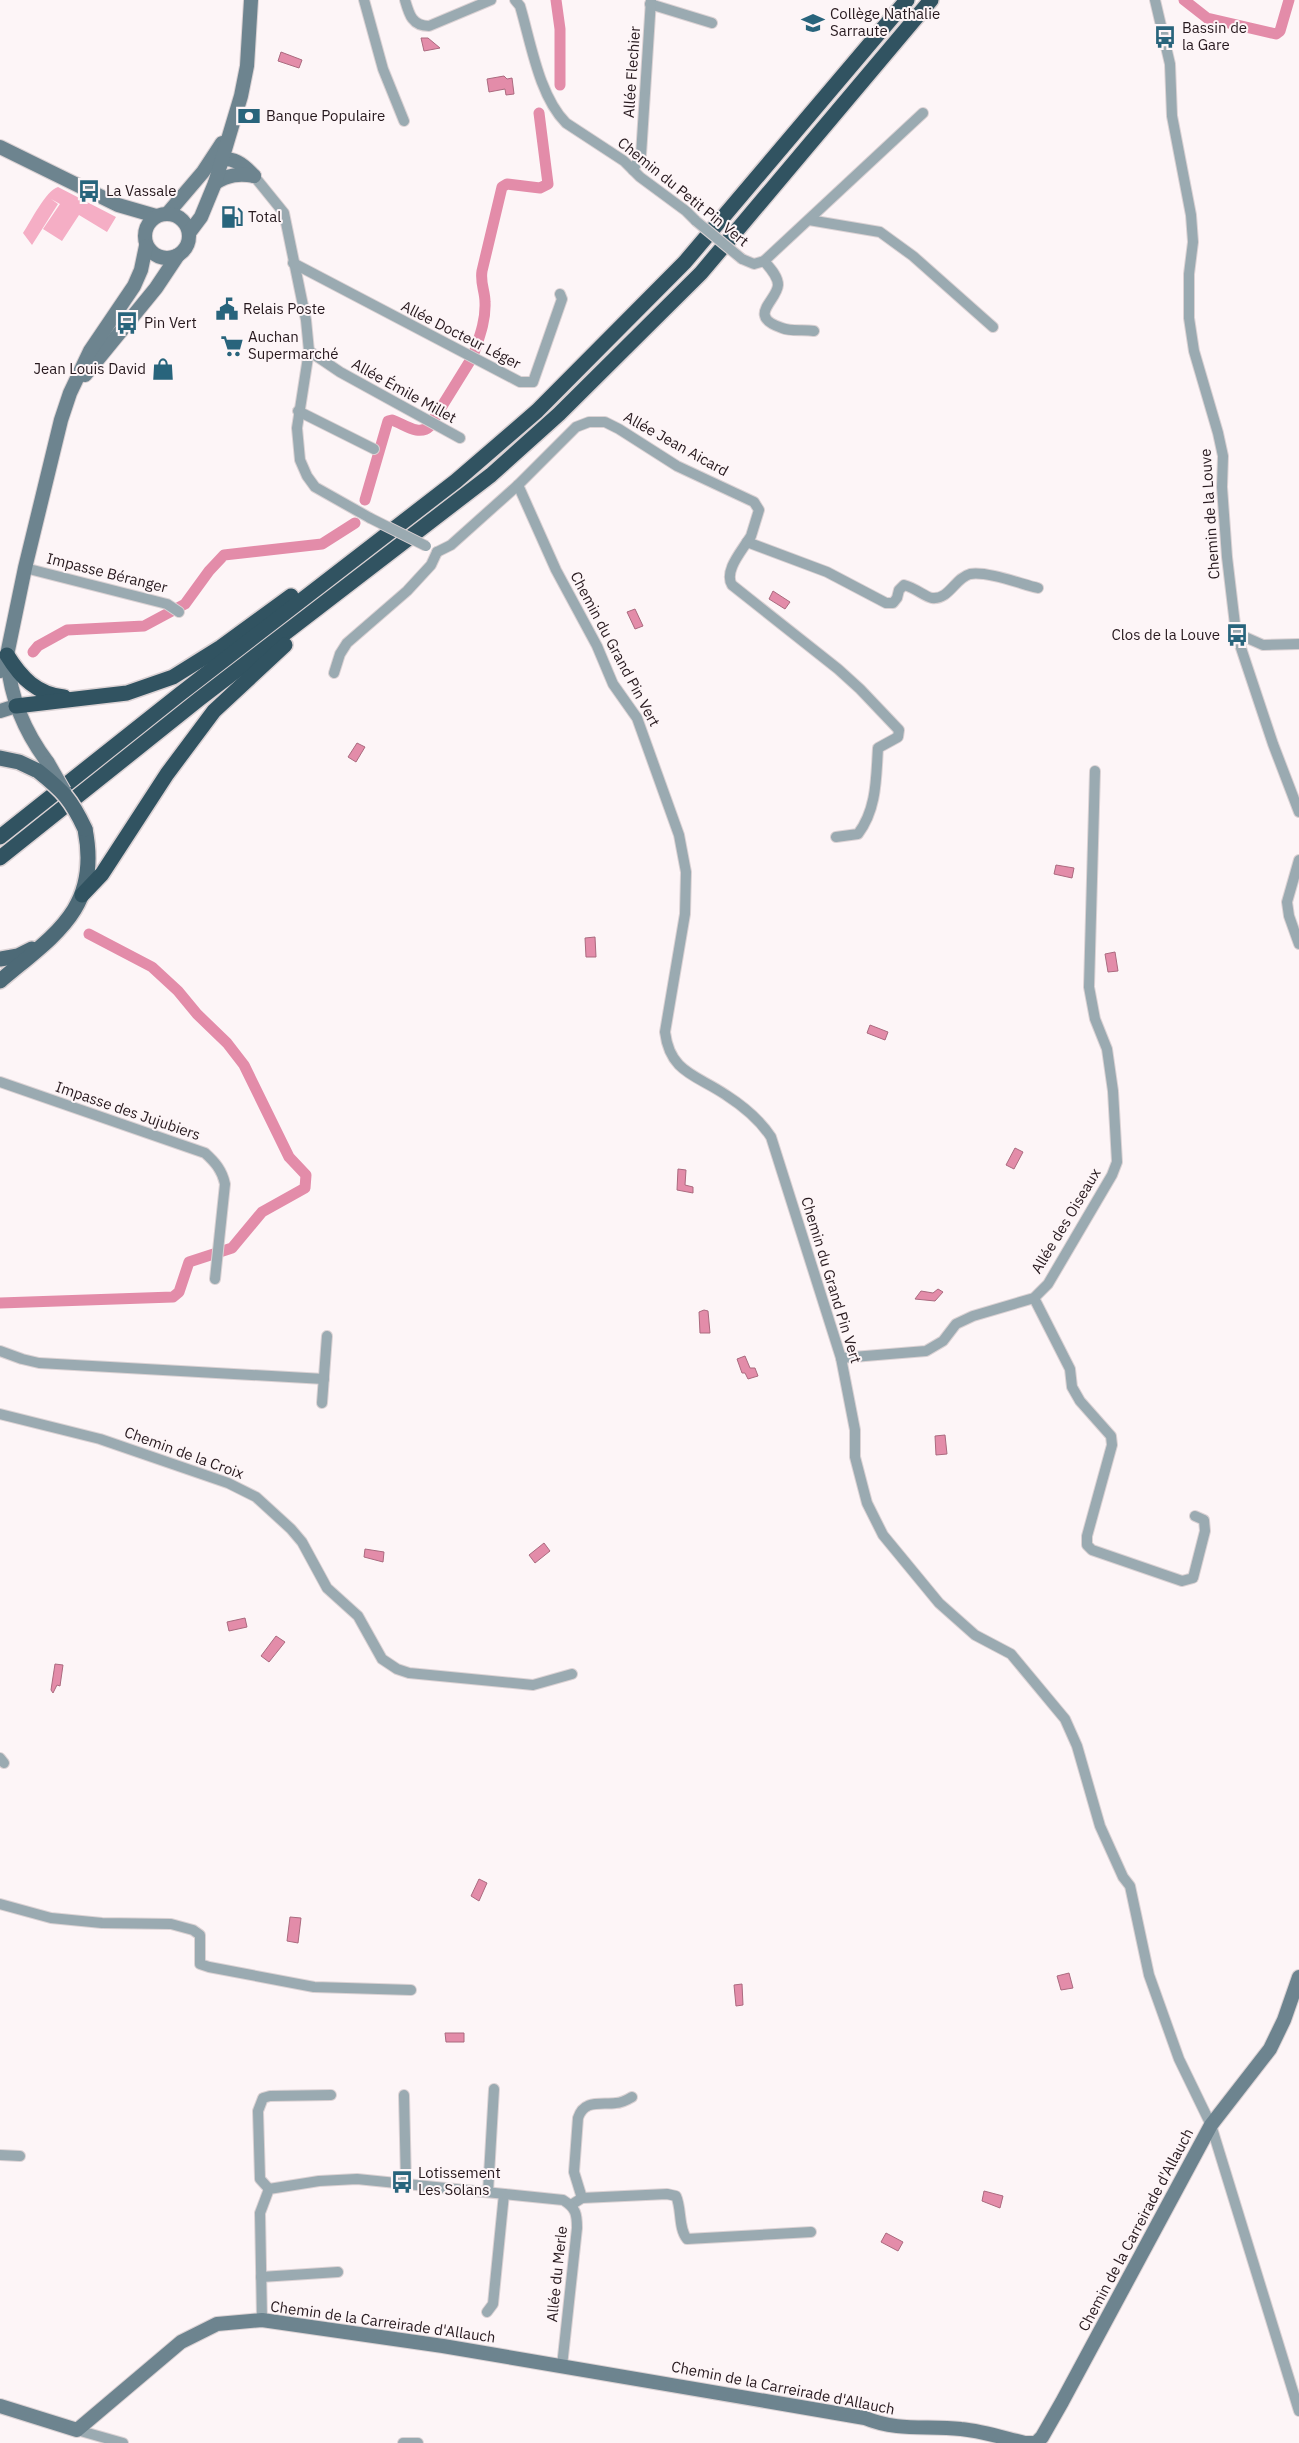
<svg xmlns="http://www.w3.org/2000/svg" width="1299" height="2443" font-family="'IBM Plex Sans',sans-serif">
  <style>
    .green { fill: #f5aec5 }
    .water { fill: #e38ca9; stroke: #ab6a7f }
    .lines { fill: none; stroke-linecap: round; stroke-linejoin: round }
    .canal { stroke: #e38ca9; stroke-width: 11 }
    .street-casing { stroke: #dbd2d4; stroke-width: 12 }
    .secondary-casing { stroke: #dbd2d4; stroke-width: 16 }
    .primary-casing { stroke: #dbd2d4; stroke-width: 18 }
    .highway-casing { stroke: #dbd2d4; stroke-width: 18 }
    .street { stroke: #9aaab1; stroke-width: 10 }
    .secondary { stroke: #6d848f; stroke-width: 14 }
    .primary { stroke: #4d6a77; stroke-width: 15 }
    .highway { stroke: #315361; stroke-width: 15 }
    .street-bridge-casing { stroke: #dbd2d4; stroke-width: 12; stroke-linecap: butt }
    .secondary-bridge-casing { stroke: #dbd2d4; stroke-width: 16; stroke-linecap: butt }
    .primary-bridge-casing { stroke: #dbd2d4; stroke-width: 18; stroke-linecap: butt }
    .street-bridge { stroke: #9aaab1; stroke-width: 10 }
    .secondary-bridge { stroke: #6d848f; stroke-width: 14 }
    .primary-bridge { stroke: #4d6a77; stroke-width: 15 }
    .labels { text-anchor: middle; stroke-width: 4; stroke-linejoin: round; paint-order: stroke }
    .poi-label { font-size: 15px; fill: #27191e; stroke: #fdf5f7; text-anchor: start }
    .street-label { font-size: 15px; fill: #27191e; stroke: #fdf5f7 }
  </style>
  <rect width="100%" height="100%" fill="#fdf5f7"/>
  <path class="green" d="M58,187L116,217L107,232L79,215L62,241L43,229L60,204L51,199L58,204L32,245L23,233C30,223 46,190 58,187Z"/>
  <g class="water">
    <polygon points="421,38 428,38 440,48 424,51"/>
    <polygon points="281,52 302,60 299,68 278,61"/>
    <polygon points="504,76 507,79 512,78 514,94 506,95 505,89 489,92 487,79"/>
    <polygon points="773,591 790,602 785,609 769,599"/>
    <polygon points="635,609 643,626 635,629 627,612"/>
    <polygon points="357,743 365,747 356,762 348,757"/>
    <polygon points="1056,865 1074,868 1072,878 1054,874"/>
    <polygon points="595,937 596,957 586,957 585,938"/>
    <polygon points="1115,952 1118,971 1108,972 1105,954"/>
    <polygon points="870,1025 888,1032 885,1040 867,1033"/>
    <polygon points="1015,1148 1023,1152 1014,1169 1006,1165"/>
    <polygon points="678,1169 686,1170 685,1185 693,1187 693,1193 677,1190"/>
    <polygon points="938,1289 943,1292 935,1301 915,1299 921,1291 933,1293"/>
    <polygon points="704,1310 708,1311 710,1333 700,1333 699,1312"/>
    <polygon points="745,1356 750,1368 755,1368 758,1376 748,1379 745,1373 742,1373 737,1359"/>
    <polygon points="945,1435 947,1454 936,1455 935,1436"/>
    <polygon points="544,1543 550,1551 535,1563 529,1555"/>
    <polygon points="365,1549 384,1552 383,1562 364,1557"/>
    <polygon points="245,1618 247,1627 229,1631 227,1622"/>
    <polygon points="276,1636 285,1642 269,1662 261,1656"/>
    <polygon points="55,1664 63,1665 60,1686 57,1685 53,1693 51,1690"/>
    <polygon points="479,1879 487,1883 479,1901 471,1896"/>
    <polygon points="290,1917 301,1918 298,1943 287,1941"/>
    <polygon points="1069,1973 1073,1988 1061,1990 1057,1976"/>
    <polygon points="742,1984 743,2005 736,2006 734,1985"/>
    <polygon points="445,2033 464,2033 464,2042 446,2042"/>
    <polygon points="984,2191 1003,2196 1000,2208 982,2201"/>
    <polygon points="886,2233 903,2242 898,2251 881,2242"/>
  </g>
  <g class="lines">
    <g class="canal">
      <polyline points="556,0 560,29 560,85"/>
      <polyline points="1184,0 1207,18 1276,34 1280,31 1289,0"/>
      <path d="M473,356C479,338 486,321 485,302C485,291 480,283 482,271L502,187L507,184L540,188L548,184L539,113"/>
      <polyline points="434,419 470,361"/>
      <path d="M365,500L388,421L392,420C404,424 419,437 430,426"/>
      <polyline points="33,652 38,646 67,630 144,626 185,604 209,571 224,555 322,544 355,523"/>
      <polyline points="0,1303 173,1297 179,1292 189,1262 232,1248 262,1212 305,1188 306,1175 289,1157 244,1065 227,1043 197,1014 178,991 152,967 89,934"/>
    </g>
    <defs>
      <g id="street">
        <polyline points="364,0 383,69 404,121"/>
        <path d="M405,0C409,14 412,26 429,26L491,0"/>
        <path d="M515,0L520,6C531,43 539,96 566,123L624,161L640,177L686,211L696,221"/>
        <polyline points="1155,0 1170,64 1172,116 1191,215 1193,242 1189,274 1189,318 1194,351 1218,433 1223,456 1222,487 1227,557 1236,633 1273,744 1299,812"/>
        <polyline points="650,4 712,23"/>
        <polyline points="633,170 641,155 651,0"/>
        <polyline points="254,176 284,213 306,320 309,351 297,428 300,460 307,476 315,487 370,518"/>
        <polyline points="809,220 880,232 913,256 993,327"/>
        <polyline points="742,259 754,264 764,261 923,113"/>
        <path d="M764,261C770,268 778,276 778,285C777,301 746,316 782,328C792,332 803,329 814,331"/>
        <polyline points="293,263 520,382 533,382 562,299 560,294"/>
        <polyline points="309,351 340,372 460,438"/>
        <polyline points="298,411 374,449"/>
        <path d="M518,485L556,570L597,646L613,684L637,718L679,835L686,872L685,914L665,1032C670,1073 697,1075 726,1095C743,1106 760,1120 771,1137L841,1358L855,1430V1457L867,1503L883,1535L939,1603L975,1635L1011,1654L1065,1719L1077,1746L1100,1826L1123,1877L1130,1886L1149,1975L1179,2059L1211,2125L1299,2411"/>
        <path d="M747,542C740,553 724,572 732,585L838,669L860,689L899,730L898,737L878,748C876,778 877,809 858,834L836,837"/>
        <path d="M437,552L451,545L518,485L576,427L589,422H605L619,429L677,466L754,502L759,510L751,536L747,542L827,572L886,603H893L897,598L899,590L904,585C916,588 925,597 932,598C949,600 955,578 970,574C987,571 1021,584 1038,588"/>
        <polyline points="25,568 167,604 179,612"/>
        <polyline points="1236,633 1263,645 1299,644"/>
        <polyline points="334,673 340,654 347,643 407,591 431,565 437,552"/>
        <polyline points="1299,860 1287,902 1289,916 1299,944"/>
        <path d="M0,1082L205,1153C215,1162 222,1170 225,1184L215,1279"/>
        <polyline points="1034,1298 1070,1369 1072,1387 1080,1401 1111,1436 1112,1445 1087,1536 1087,1545 1092,1550 1182,1581 1193,1578 1205,1531 1204,1520 1195,1516"/>
        <polyline points="0,1351 22,1359 39,1363 324,1379"/>
        <polyline points="841,1358 926,1351 943,1341 956,1324 973,1316 1034,1298 1048,1284 1112,1175 1117,1162 1113,1091 1107,1049 1095,1019 1089,987 1095,771"/>
        <polyline points="322,1403 327,1336"/>
        <polyline points="0,1414 100,1439 228,1483 256,1497 291,1529 302,1542 327,1588 358,1616 382,1659 397,1669 409,1673 533,1685 572,1674"/>
        <polyline points="0,1758 4,1763"/>
        <polyline points="0,1904 51,1918 102,1923 171,1924 193,1930 200,1935 200,1964 209,1967 314,1987 411,1990"/>
        <polyline points="404,2095 406,2183"/>
        <polyline points="0,2155 20,2156"/>
        <polyline points="269,2189 260,2179 258,2111 263,2098 270,2096 331,2095"/>
        <polyline points="488,2192 494,2089"/>
        <path d="M582,2198L574,2172L578,2118C584,2099 601,2105 616,2103C622,2103 627,2100 632,2097"/>
        <path d="M571,2205L582,2198L667,2194L676,2196C682,2209 678,2228 687,2239L811,2232"/>
        <polyline points="261,2277 338,2272"/>
        <polyline points="487,2312 493,2304 504,2194"/>
        <path d="M262,2320L260,2213L269,2189L319,2181L357,2179L563,2200C576,2208 577,2214 577,2228L562,2366"/>
        <polyline points="77,2430 123,2443"/>
        <polyline points="403,2443 418,2443"/>
      </g>
      <g id="secondary">
        <polyline points="0,147 118,205 156,216"/>
        <path d="M216,160C233,156 243,164 254,176"/>
        <path d="M215,183C228,175 239,173 254,176"/>
        <polyline points="168,213 203,172 222,143"/>
        <circle cx="167" cy="236" r="22"/>
        <polyline points="189,233 201,217 215,183 241,96 247,66 251,0"/>
        <polyline points="85,375 156,288 178,255"/>
        <path d="M7,659C11,699 24,731 48,763"/>
        <polyline points="0,671 7,655 25,568 61,420 70,393 90,351 134,286 141,270 146,246"/>
        <polyline points="0,711 16,706"/>
        <path d="M0,2406L77,2430L181,2342L217,2324L262,2320L443,2346L865,2418C899,2432 927,2425 961,2429C982,2431 1004,2438 1025,2443H1036L1042,2437L1062,2402L1211,2125L1270,2049L1284,2020L1299,1977"/>
      </g>
      <g id="primary">
        <polyline points="0,758 19,762 38,771"/>
        <polyline points="0,959 18,956 32,949"/>
        <path d="M0,981C54,935 101,909 85,829"/>
      </g>
      <g id="highway">
        <path d="M7,655C21,678 37,694 64,697"/>
        <polyline points="16,706 127,693 173,677 221,647 291,596"/>
        <polyline points="0,837 180,694 456,481 537,411 685,262 907,0"/>
        <polyline points="0,858 198,700 491,475 559,414 701,273 931,0"/>
        <polyline points="82,895 102,874 167,774 214,711 285,645"/>
      </g>
    </defs>
    <use href="#street" class="street-casing"/>
    <use href="#secondary" class="secondary-casing"/>
    <use href="#primary" class="primary-casing"/>
    <use href="#highway" class="highway-casing"/>
    <use href="#street" class="street"/>
    <use href="#secondary" class="secondary"/>
    <use href="#primary" class="primary"/>
    <use href="#highway" class="highway"/>
    <defs>
      <g id="street-bridge">
        <polyline points="696,221 742,259"/>
        <polyline points="370,518 426,546"/>
      </g>
      <polyline id="secondary-bridge" points="48,763 64,791"/>
      <path id="primary-bridge" d="M38,771C63,791 71,799 85,829"/>
    </defs>
    <use href="#street-bridge" class="street-bridge-casing"/>
    <use href="#secondary-bridge" class="secondary-bridge-casing"/>
    <use href="#primary-bridge" class="primary-bridge-casing"/>
    <use href="#street-bridge" class="street-bridge"/>
    <use href="#secondary-bridge" class="secondary-bridge"/>
    <use href="#primary-bridge" class="primary-bridge"/>
  </g>
  <defs>
    <symbol id="school-bare" viewBox="-9 -9 18 18"><path d="M0-5L7-2L0 1L-7-2ZM-4 1L0 2.5L4 1V4Q0 6-4 4Z" fill="#28647c" stroke="#fdf5f7" stroke-width="2.5" paint-order="stroke"/></symbol>
    <symbol id="bus-bare" viewBox="-9 -9 18 18"><path d="M-5-6H5V4H4V6H2V4H-2V6H-4V4H-5ZM-3.5-4V0h7V-4ZM-3.5 1.2v1.5H-2V1.2ZM2 1.2v1.5H3.5V1.2Z" fill="#28647c" stroke="#fdf5f7" stroke-width="2.5" paint-order="stroke"/></symbol>
    <symbol id="bank-bare" viewBox="-9 -9 18 18"><path d="M-6-4H6V4H-6ZM0-2.3a2.3 2.3 0 1 0 0 4.6a2.3 2.3 0 1 0 0-4.6Z" fill="#28647c" stroke="#fdf5f7" stroke-width="2.5" paint-order="stroke"/></symbol>
    <symbol id="fuel-bare" viewBox="-9 -9 18 18"><path d="M-5.5-6h7V0h2V4h1.3V-2.5L3-4.5l.8-.8L6-3V5H2.5V1h-1V6h-7ZM-4.2-4.7v3.2H.2V-4.7Z" fill="#28647c" stroke="#fdf5f7" stroke-width="2.5" paint-order="stroke"/></symbol>
    <symbol id="civic-bare" viewBox="-9 -9 18 18"><path d="M-.6-6.5H3V-4.5H.6V-3L4-1V1h2V6H-6V1h2V-1L-.6-3ZM-1.2 2.5V6h2.4V2.5Z" fill="#28647c" stroke="#fdf5f7" stroke-width="2.5" paint-order="stroke"/></symbol>
    <symbol id="supermarket-bare" viewBox="-9 -9 18 18"><path d="M-6-5.5h2.5l.6 2H6L4.5 2H-2.5L-4.4-4H-6ZM-1.5 3.2a1.3 1.3 0 1 0 .1 0ZM3 3.2a1.3 1.3 0 1 0 .1 0Z" fill="#28647c" stroke="#fdf5f7" stroke-width="2.5" paint-order="stroke"/></symbol>
    <symbol id="shop-bare" viewBox="-9 -9 18 18"><path d="M-5-2.5h2.3a2.7 3.5 0 0 1 5.4 0H5L5.5 6h-11ZM-1.5-2.5h3a1.5 2.3 0 0 0-3 0Z" fill="#28647c" stroke="#fdf5f7" stroke-width="2.5" paint-order="stroke"/></symbol>
  </defs>
  <g fill-rule="evenodd">
    <use href="#school-bare" x="797" y="7" width="32" height="32"/>
    <use href="#bus-bare" x="1149" y="21" width="32" height="32"/>
    <use href="#bank-bare" x="233" y="100" width="32" height="32"/>
    <use href="#bus-bare" x="73" y="175" width="32" height="32"/>
    <use href="#fuel-bare" x="216" y="201" width="32" height="32"/>
    <use href="#civic-bare" x="211" y="293" width="32" height="32"/>
    <use href="#bus-bare" x="111" y="307" width="32" height="32"/>
    <use href="#supermarket-bare" x="216" y="330" width="32" height="32"/>
    <use href="#shop-bare" x="147" y="353" width="32" height="32"/>
    <use href="#bus-bare" x="1221" y="619" width="32" height="32"/>
    <use href="#bus-bare" x="386" y="2166" width="32" height="32"/>
  </g>
  <g class="labels">
    <g class="poi-label">
      <text x="830" y="19">Collège Nathalie<tspan x="830" dy="17">Sarraute</tspan></text>
      <text x="1182" y="33">Bassin de<tspan x="1182" dy="17">la Gare</tspan></text>
      <text x="266" y="121">Banque Populaire</text>
      <text x="106" y="196">La Vassale</text>
      <text x="248" y="222">Total</text>
      <text x="243" y="314">Relais Poste</text>
      <text x="144" y="328">Pin Vert</text>
      <text x="248" y="342">Auchan<tspan x="248" dy="17">Supermarché</tspan></text>
      <text x="146" y="374" text-anchor="end">Jean Louis David</text>
      <text x="1220" y="640" text-anchor="end">Clos de la Louve</text>
      <text x="418" y="2178">Lotissement<tspan x="418" dy="17">Les Solans</tspan></text>
    </g>
    <g class="street-label">
      <text transform="translate(632 72) rotate(-86)" y="5">Allée Flechier</text>
      <text transform="translate(683 192) rotate(39)" y="5">Chemin du Petit Pin Vert</text>
      <text transform="translate(461 335) rotate(27)" y="5">Allée Docteur Léger</text>
      <text transform="translate(404 391) rotate(29)" y="5">Allée Émile Millet</text>
      <text transform="translate(676 444) rotate(29)" y="5">Allée Jean Aicard</text>
      <text transform="translate(1210 514) rotate(-94)" y="5">Chemin de la Louve</text>
      <text transform="translate(107 573) rotate(14)" y="5">Impasse Béranger</text>
      <text transform="translate(615 649) rotate(62)" y="5">Chemin du Grand Pin Vert</text>
      <text transform="translate(128 1111) rotate(19)" y="5">Impasse des Jujubiers</text>
      <text transform="translate(1066 1221) rotate(-59)" y="5">Allée des Oiseaux</text>
      <text transform="translate(831 1280) rotate(73)" y="5">Chemin du Grand Pin Vert</text>
      <text transform="translate(184 1453) rotate(20)" y="5">Chemin de la Croix</text>
      <text transform="translate(1136 2230) rotate(-62)" y="5">Chemin de la Carreirade d'Allauch</text>
      <text transform="translate(557 2274) rotate(-84)" y="5">Allée du Merle</text>
      <text transform="translate(383 2322) rotate(8)" y="5">Chemin de la Carreirade d'Allauch</text>
      <text transform="translate(783 2388) rotate(11)" y="5">Chemin de la Carreirade d'Allauch</text>
    </g>
  </g>
</svg>
